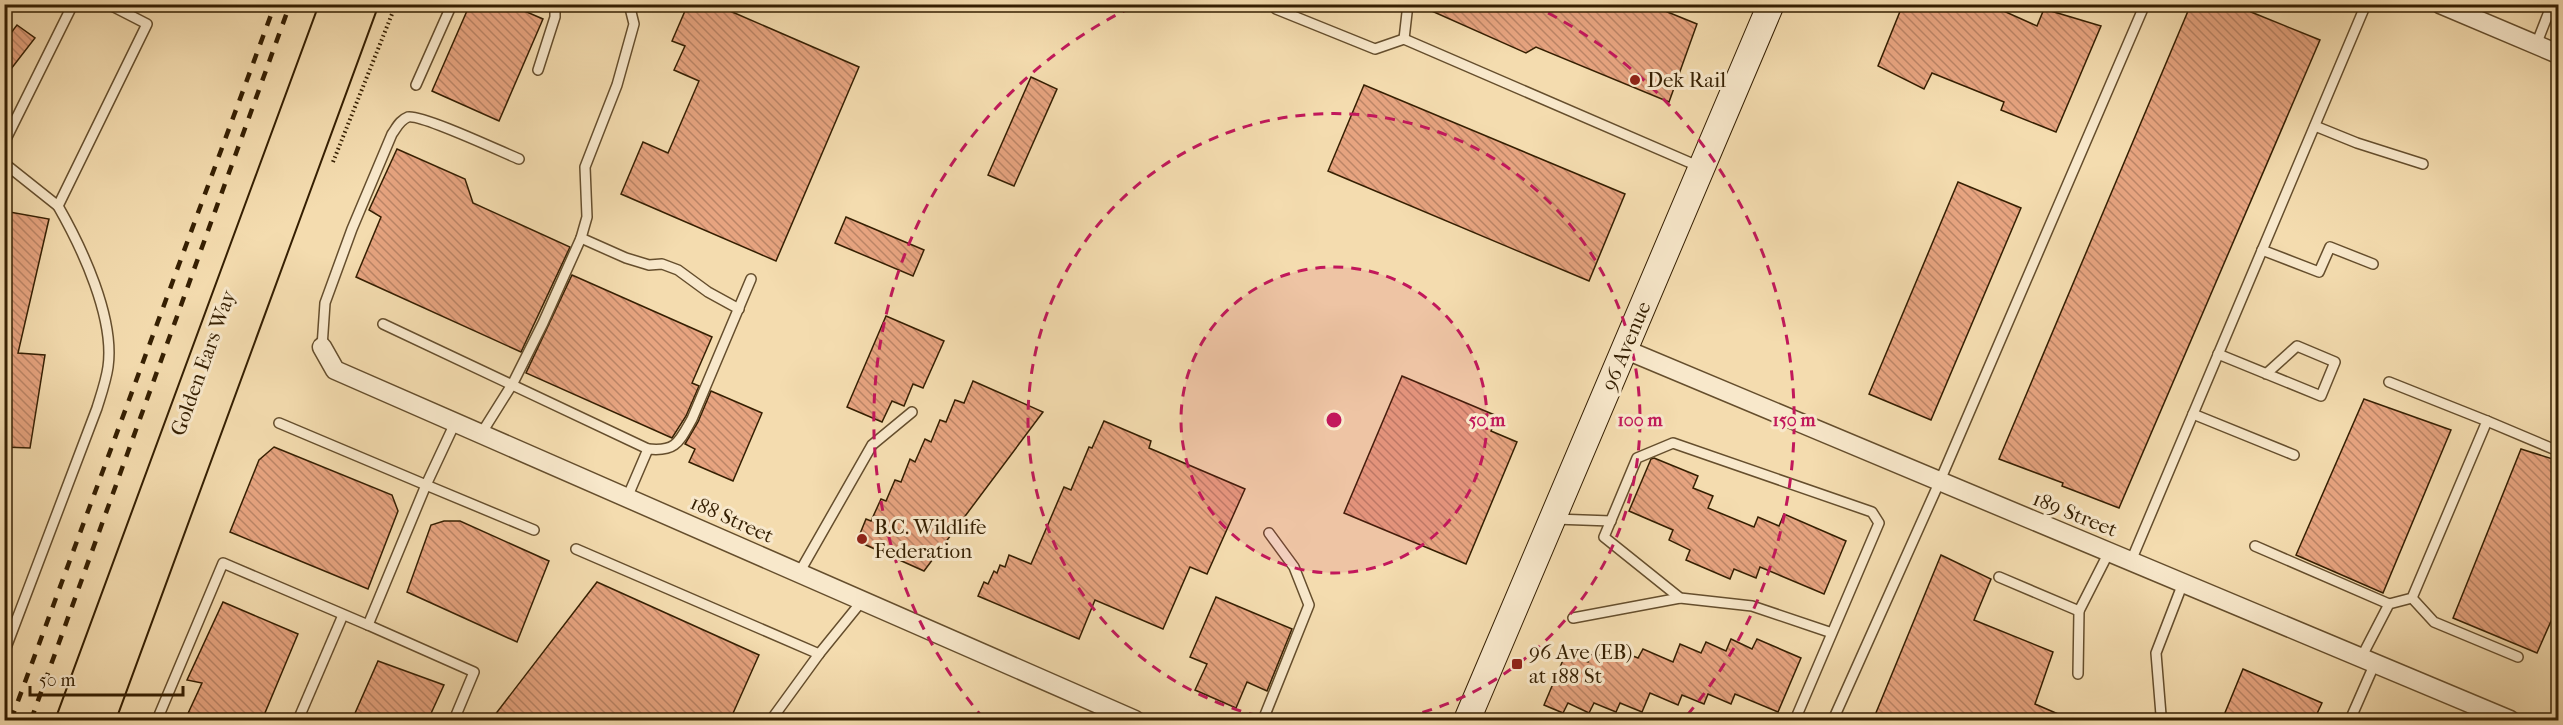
<svg xmlns="http://www.w3.org/2000/svg" width="2563" height="725" font-family="'IM FELL French Canon',serif">
  <style>
    .building { fill: url(#building-back-hatch); stroke: #351f02; stroke-width: 1.5 }
    .lines { fill: none; stroke-linecap: round; stroke-linejoin: round }
    .lane-casing { stroke: #654e2d; stroke-width: 12 }
    .street-casing { stroke: #654e2d; stroke-width: 21 }
    .secondary-casing { stroke: #351f02; stroke-width: 28 }
    .primary-casing { stroke: #351f02; stroke-width: 32 }
    .path { stroke: #351f02; stroke-width: 4; stroke-dasharray: 1.5 3; stroke-linecap: butt }
    .lane { stroke: #f8e8cb; stroke-width: 9 }
    .street { stroke: #f8e8cb; stroke-width: 18 }
    .secondary { stroke: #f8e8cb; stroke-width: 26 }
    .primary { stroke: #f4dcaf; stroke-width: 28 }
    .rail { stroke: #351f02; stroke-width: 4.5; stroke-dasharray: 10 10; stroke-linecap: butt }
    .ring { fill: none; stroke: #c2185b; stroke-width: 3; stroke-dasharray: 10 8 }
    .poi-dot { fill: #8f2418; stroke: #f8e8cb; stroke-width: 2 }
    .labels { text-anchor: middle; stroke-width: 6; stroke-linejoin: round; paint-order: stroke }
    .poi-label { font-size: 21px; fill: #351f02; stroke: #f8e8cb; text-anchor: start }
    .street-label { font-size: 21px; fill: #351f02; stroke: #f8e8cb }
    .centre { fill: #c2185b; stroke: #f8e8cb; stroke-width: 3 }
    .ring-label { font-size: 18px; text-anchor: middle; font-weight: bold; fill: #c2185b; stroke: #f8e8cb; stroke-width: 6; stroke-linejoin: round; paint-order: stroke }
  </style>
  <defs>
    <pattern id="building-back-hatch" width="6" height="6" patternUnits="userSpaceOnUse" patternTransform="scale(1.5)"><rect width="6" height="6" fill="#e7a480"/><path d="M-1 5l2 2M0 0l6 6M5-1l2 2" fill="none" stroke="#bc8567"/></pattern>
  </defs>
  <rect width="100%" height="100%" fill="#f4dcaf"/>
  <filter id="stains"><feTurbulence type="fractalNoise" baseFrequency=".00333" numOctaves="4"/><feColorMatrix values="0 0 0 0 .2 0 0 0 0 .09 0 0 0 0 .02 0 0 0 .5 -.17"/></filter>
  <radialGradient id="worn" r=".72"><stop offset=".6" stop-color="#630" stop-opacity="0"/><stop offset="1" stop-color="#630" stop-opacity=".3"/></radialGradient>
  <g class="building">
    <polygon points="470,4 508,4 543,19 499,121 432,91"/>
    <polygon points="688,4 733,4 730,11 859,67 776,261 621,194 643,142 668,153 699,81 674,70 685,46 672,41"/>
    <polygon points="1416,4 1648,4 1697,24 1669,102 1536,47 1526,53"/>
    <polygon points="1903,4 1988,4 2037,26 2044,9 2101,26 2056,132 2001,110 2004,102 1932,73 1924,89 1878,66"/>
    <polygon points="2191,4 2242,4 2252,9 2251,12 2320,40 2119,508 2062,486 2063,483 1999,459"/>
    <polygon points="17,25 35,38 4,78 4,42"/>
    <polygon points="1031,77 1057,89 1014,186 988,175"/>
    <polygon points="1364,85 1625,194 1589,281 1328,171"/>
    <polygon points="397,149 465,179 473,203 570,247 521,352 356,277 381,217 369,210"/>
    <polygon points="1958,182 2021,208 1931,420 1869,394"/>
    <polygon points="4,211 49,219 18,353 45,355 30,448 4,447"/>
    <polygon points="846,217 924,250 913,276 835,243"/>
    <polygon points="572,275 712,337 692,383 699,386 686,416 672,438 526,373"/>
    <polygon points="886,316 944,341 923,388 913,384 904,406 892,401 882,422 847,407"/>
    <polygon points="1402,376 1497,416 1491,431 1517,442 1466,564 1344,513"/>
    <polygon points="973,381 1043,412 924,571 857,541 866,519 871,521 881,499 886,501 895,480 901,482 910,459 915,462 925,439 931,442 940,420 946,422 955,400 964,403"/>
    <polygon points="711,391 762,413 733,481 689,462 695,449 685,444 698,422"/>
    <polygon points="2364,399 2451,430 2383,593 2296,555"/>
    <polygon points="1104,421 1151,441 1149,448 1245,489 1207,574 1190,567 1163,629 1095,600 1079,639 978,596 984,582 988,584 994,571 997,573 1000,565 1005,567 1009,555 1031,564 1064,487 1071,490 1089,447 1092,448"/>
    <polygon points="274,447 392,495 398,511 368,589 230,532 259,460"/>
    <polygon points="2521,449 2559,461 2559,603 2537,653 2453,618"/>
    <polygon points="1654,458 1698,476 1693,488 1713,496 1708,508 1754,527 1758,517 1779,526 1784,514 1846,541 1824,594 1760,567 1756,578 1734,569 1730,579 1686,560 1690,550 1669,540 1673,530 1629,511 1651,459"/>
    <polygon points="444,521 460,521 549,561 517,642 407,592 431,525"/>
    <polygon points="1941,555 1991,579 1974,620 2053,652 2035,704 2072,720 1873,720"/>
    <polygon points="597,582 759,655 730,720 491,720"/>
    <polygon points="1216,597 1292,629 1267,691 1247,682 1236,708 1195,690 1207,664 1190,657"/>
    <polygon points="223,602 298,634 262,720 185,720 202,683 187,680"/>
    <polygon points="1731,639 1752,649 1757,639 1801,658 1778,712 1735,694 1731,704 1708,694 1704,704 1682,695 1678,705 1650,693 1642,712 1620,703 1616,712 1594,703 1589,713 1568,703 1563,713 1544,705 1566,653 1588,662 1592,652 1613,661 1618,650 1638,658 1643,649 1673,662 1680,644 1701,653 1706,642 1726,651"/>
    <polygon points="378,661 444,685 428,720 352,720"/>
    <polygon points="2243,669 2322,703 2314,720 2222,720"/>
  </g>
  <g class="lines">
    <defs>
      <g id="lane">
        <polyline points="1276,9 1375,49 1404,39 1700,167"/>
        <polyline points="1404,39 1408,4"/>
        <polyline points="2536,45 2552,4"/>
        <polyline points="538,70 555,17 555,4"/>
        <polyline points="416,85 452,4"/>
        <polyline points="2315,126 2357,143 2423,164"/>
        <polyline points="4,143 73,4"/>
        <polyline points="4,163 58,206 147,24 108,4"/>
        <polyline points="581,238 626,258 649,265 662,264 678,270 708,292 739,309"/>
        <polyline points="2262,250 2319,272 2330,247 2373,264"/>
        <polyline points="383,324 648,449 627,498"/>
        <path d="M322,347L325,303L352,229L392,134C397,127 400,120 408,117C421,114 502,152 519,159"/>
        <polyline points="2218,354 2321,396 2335,362 2297,346 2266,374"/>
        <polyline points="2193,414 2294,455"/>
        <polyline points="2487,421 2558,451"/>
        <polyline points="279,423 426,485 455,423"/>
        <polyline points="481,434 513,383 543,323 581,238 587,217 585,167 617,85 634,24 629,4"/>
        <path d="M648,449C676,452 679,442 692,419L751,279"/>
        <polyline points="1555,519 1611,521"/>
        <polyline points="2255,546 2389,604"/>
        <polyline points="576,549 819,654"/>
        <polyline points="2131,561 2366,4"/>
        <polyline points="799,573 872,445 912,412"/>
        <polyline points="1999,577 2079,611"/>
        <polyline points="2412,598 2434,622 2518,657"/>
        <polyline points="1573,618 1680,598"/>
        <polyline points="368,625 474,672 454,720"/>
        <path d="M4,653L97,408C101,395 106,381 108,367C115,318 82,248 58,206"/>
        <polyline points="2361,658 2389,604 2412,598 2487,421 2389,382"/>
        <polyline points="2078,674 2079,611 2109,552"/>
        <polyline points="157,720 223,563 368,625 426,485 534,530"/>
        <polyline points="298,720 343,615"/>
        <polyline points="771,720 819,654 862,601"/>
        <polyline points="1263,720 1309,605 1294,567 1269,533"/>
        <polyline points="1795,720 1879,523 1872,512 1673,443 1637,458 1604,537 1680,598 1752,606 1832,633"/>
        <polyline points="1833,720 1939,483 2145,4"/>
        <polyline points="2159,720 2161,715 2156,653 2183,583"/>
        <polyline points="2350,720 2375,663"/>
      </g>
      <g id="street">
        <polyline points="2440,4 2558,54"/>
        <polyline points="322,347 335,370 1135,720"/>
        <polyline points="1624,349 2510,720"/>
      </g>
      <polyline id="secondary" points="1467,720 1771,4"/>
      <g id="primary">
        <polyline points="71,720 335,4"/>
        <polyline points="100,720 363,4"/>
      </g>
    </defs>
    <use href="#lane" class="lane-casing"/>
    <use href="#street" class="street-casing"/>
    <use href="#secondary" class="secondary-casing"/>
    <use href="#primary" class="primary-casing"/>
    <polyline class="path" points="333,162 396,4"/>
    <use href="#lane" class="lane"/>
    <use href="#street" class="street"/>
    <use href="#secondary" class="secondary"/>
    <use href="#primary" class="primary"/>
    <g class="rail">
      <polyline points="11,720 275,4"/>
      <polyline points="31,720 290,4"/>
    </g>
  </g>
  <circle cx="1334" cy="420" r="153" fill="#c2185b" fill-opacity=".12"/>
  <g class="ring">
    <circle cx="1334" cy="420" r="153"/>
    <path d="M1276 720A306 306 0 1 1 1392 720"/>
    <path d="M984 719A460 460 0 0 1 1136 5M1532 5A460 460 0 0 1 1684 719"/>
  </g>
  <g class="poi-dot">
    <circle cx="1635" cy="80" r="6"/>
    <circle cx="862" cy="539" r="6"/>
    <rect x="1511" y="658" width="12" height="12" rx="3"/>
  </g>
  <g class="labels">
    <g class="poi-label">
      <text x="1647" y="87">Dek Rail</text>
      <text x="874" y="534">B.C. Wildlife<tspan x="874" dy="24">Federation</tspan></text>
      <text x="1529" y="659">96 Ave (EB)<tspan x="1529" dy="24">at 188 St</tspan></text>
    </g>
    <g class="street-label">
      <text transform="translate(1626 346) rotate(-67)" y="7">96 Avenue</text>
      <text transform="translate(203 363) rotate(-70)" y="7">Golden Ears Way</text>
      <text transform="translate(2075 514) rotate(22)" y="7">189 Street</text>
      <text transform="translate(732 519) rotate(24)" y="7">188 Street</text>
    </g>
  </g>
  <circle cx="1334" cy="420" r="9" class="centre"/>
  <g class="ring-label">
    <text x="1487" y="426">50 m</text>
    <text x="1640" y="426">100 m</text>
    <text x="1794" y="426">150 m</text>
  </g>
  <rect width="2563" height="725" fill="none" stroke="#f4dcaf" stroke-width="24"/>
  <rect x="6" y="6" width="2551" height="713" fill="none" stroke="#351f02" stroke-width="3"/>
  <rect x="12" y="12" width="2539" height="701" fill="none" stroke="#351f02" stroke-width="1.5"/>
  <path d="M30 686v9h153v-9" fill="none" stroke="#351f02" stroke-width="3"/>
  <text x="39" y="686" font-size="18" fill="#351f02" stroke="#f8e8cb" stroke-width="4.5" paint-order="stroke">50 m</text>
  <rect width="100%" height="100%" filter="url(#stains)"/>
  <rect width="100%" height="100%" fill="url(#worn)"/>
</svg>
